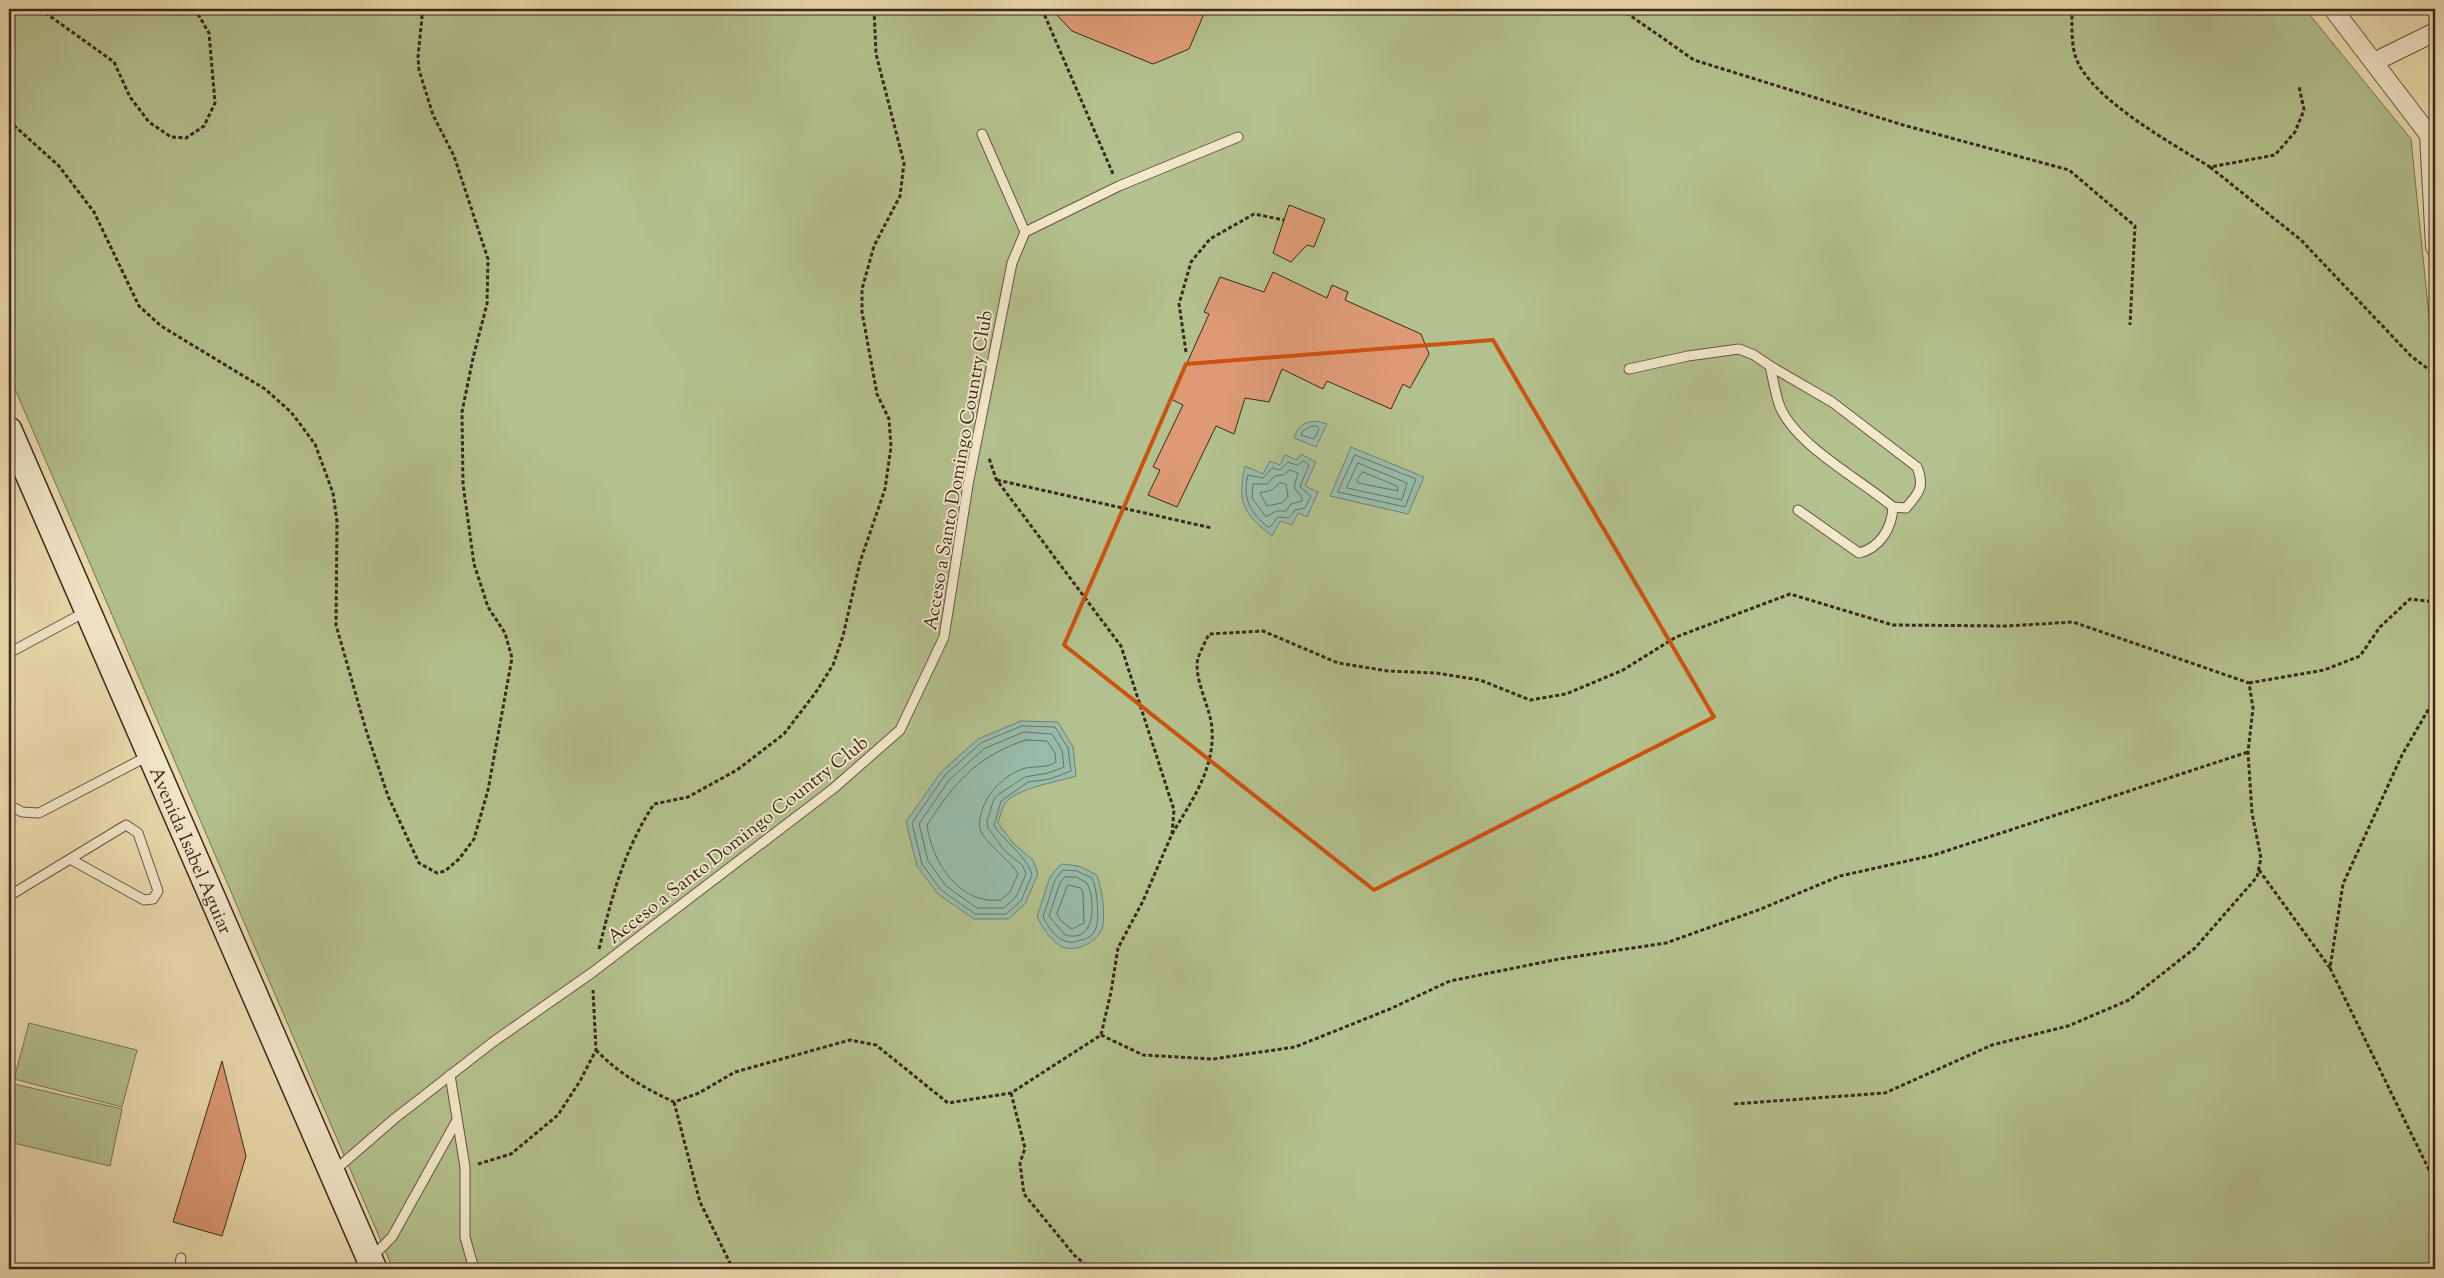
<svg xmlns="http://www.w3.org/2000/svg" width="2444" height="1278" font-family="'Sorts Mill Goudy',serif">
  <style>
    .green { fill: #b3c18e; stroke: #767456 }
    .water { fill: #98bcaa; stroke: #728172 }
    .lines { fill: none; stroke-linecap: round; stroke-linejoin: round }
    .shore { stroke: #697264; stroke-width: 1 }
    .building { fill: #dd9a75; stroke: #3a281d }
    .service-casing { stroke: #665541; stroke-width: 11 }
    .minor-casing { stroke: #665541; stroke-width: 20 }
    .secondary-casing { stroke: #3a281d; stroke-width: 28 }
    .path { stroke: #3a281d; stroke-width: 3; stroke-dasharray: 4 2.5; stroke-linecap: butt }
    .service { stroke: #f2e8ca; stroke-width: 9 }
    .minor { stroke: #f2e8ca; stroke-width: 18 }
    .secondary { stroke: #f2e8ca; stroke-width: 25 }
    .marked { fill: none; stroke: #ce520f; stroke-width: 4; stroke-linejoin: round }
    .labels { text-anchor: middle; stroke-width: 4; stroke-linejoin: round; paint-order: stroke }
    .street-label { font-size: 19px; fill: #3a281d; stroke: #f2e8ca }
  </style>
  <rect width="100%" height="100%" fill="#ebdcae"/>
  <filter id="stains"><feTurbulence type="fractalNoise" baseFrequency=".004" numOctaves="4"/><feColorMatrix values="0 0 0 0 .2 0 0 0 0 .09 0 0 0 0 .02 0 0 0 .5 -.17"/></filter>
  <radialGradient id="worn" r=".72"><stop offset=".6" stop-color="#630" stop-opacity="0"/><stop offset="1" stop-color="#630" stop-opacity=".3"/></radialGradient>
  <g class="green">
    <polygon points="9,9 2305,9 2411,139 2431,336 2435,339 2435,1269 393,1269 9,375"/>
    <polygon points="29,1023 137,1050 122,1107 14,1079"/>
    <polygon points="14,1084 122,1109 110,1166 9,1142 9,1104"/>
  </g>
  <g class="water">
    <path d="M1317,421L1327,424L1316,447L1294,438C1298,426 1304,422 1317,421Z"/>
    <polygon points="1351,447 1424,477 1408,514 1330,496"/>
    <path d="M1301,454L1316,462L1305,486L1318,492L1307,517L1298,513L1292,525L1280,521L1272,536C1243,514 1237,502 1245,466L1263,474L1270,461L1280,465L1285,455L1297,460Z"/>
    <path d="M1021,721L1058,722L1073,747L1076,776C1058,782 1014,788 1004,805C1001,810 1000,818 998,823L1013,843L1033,860L1038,874L1025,904L1008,919H974L938,894L917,866L906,822L941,772L978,739Z"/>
    <path d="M1061,864L1079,866L1097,875C1102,890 1105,910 1103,925C1100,942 1073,955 1059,945C1049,938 1043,928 1037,917L1050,877Z"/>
  </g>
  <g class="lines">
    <g class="shore">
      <polygon points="1317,426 1319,429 1314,439 1301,435 1302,432 1309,427"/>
      <polygon points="1355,455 1416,479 1405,507 1338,492"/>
      <path d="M1304,461L1309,465L1300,487L1311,496L1305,508L1295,510L1289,518L1278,517L1271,526L1268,527C1250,513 1242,497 1248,475L1263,478L1272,468L1280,470L1288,462L1297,465Z"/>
      <polygon points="1358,463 1407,483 1402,500 1347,488"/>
      <polygon points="1290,470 1298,473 1294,487 1302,498 1302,501 1291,504 1286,511 1276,511 1266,517 1252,498 1253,484 1267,484 1275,476 1283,475"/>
      <polygon points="1363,472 1397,486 1398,491 1358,483 1357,480"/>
      <polygon points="1280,483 1286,484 1288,497 1282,503 1267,506 1260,493 1272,490"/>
      <path d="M1022,726L1055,727L1068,748L1071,771L1050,779L1028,782L1001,801L994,826C1005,841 1028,858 1032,875L1021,901L1006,914H975L941,890L922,864L912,823L945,775L981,743Z"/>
      <polygon points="1024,732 1052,734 1062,750 1064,767 1048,773 1025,777 999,794 994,799 987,821 988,828 1004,850 1023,866 1026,874 1016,897 1004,908 977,908 946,886 928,861 919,824 949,780 984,749"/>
      <path d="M1025,740L1047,741L1055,753L1056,762C1048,768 1036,766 1026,768C1007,773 989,790 983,808C980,817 977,825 982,834C989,845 1015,866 1018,874L1010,892L1001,900C959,905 932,862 927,825C955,782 975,758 1025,740Z"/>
      <path d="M1063,870L1077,871L1092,878C1097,888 1101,923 1094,932C1091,937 1086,939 1081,940C1062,948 1051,932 1043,917L1055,880Z"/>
      <path d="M1065,877H1076L1087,883C1096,901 1096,944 1065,935L1049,916L1060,883Z"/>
      <polygon points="1068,885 1081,888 1083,893 1084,923 1072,929 1061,921 1057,914"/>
    </g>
  </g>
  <g class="building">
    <polygon points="1051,9 1206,9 1189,49 1153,64 1072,31"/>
    <polygon points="1289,205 1325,219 1314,247 1307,245 1291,262 1273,253"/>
    <polygon points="1273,272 1327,298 1332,285 1348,292 1345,300 1421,334 1429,354 1410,388 1403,384 1391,409 1327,381 1323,389 1282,369 1269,402 1245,398 1234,434 1216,426 1177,507 1148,495 1160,470 1153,467 1183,405 1171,399 1209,314 1204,312 1220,277 1264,292"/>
    <polygon points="222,1061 246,1156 222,1236 173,1222"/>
  </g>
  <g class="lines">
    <defs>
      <g id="service">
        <polyline points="982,134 1025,232"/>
        <path d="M1629,369L1688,356L1739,349L1754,355L1770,366L1832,402L1917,467C1925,487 1919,493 1906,508L1893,507C1860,479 1793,444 1779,404C1775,392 1773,379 1770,366"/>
        <path d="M1798,510L1859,553C1880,548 1892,528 1893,507"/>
        <polyline points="9,653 87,611"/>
        <polyline points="9,805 22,812 39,813 150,755"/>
        <polyline points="9,896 126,825 138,833 158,891 153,899 144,900 70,859"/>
        <polyline points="450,1075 465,1167 465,1237 474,1269"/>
        <polyline points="334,1171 394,1119 493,1042 593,972 834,788 900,730 944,637 968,485 1012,263 1025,232 1119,186 1238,137"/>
        <polyline points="371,1258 392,1237 456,1122"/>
        <polyline points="179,1269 181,1258"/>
      </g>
      <g id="minor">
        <polyline points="2333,9 2429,135 2435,247"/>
        <polyline points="2374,62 2435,32"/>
      </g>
      <g id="secondary">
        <path id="s1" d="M9,430L374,1269"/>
      </g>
    </defs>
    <use href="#service" class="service-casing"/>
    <use href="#minor" class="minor-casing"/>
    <use href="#secondary" class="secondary-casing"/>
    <g class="path">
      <polyline points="40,9 114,62 130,97 149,122 171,137 186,138 204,126 215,103 209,33 195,9"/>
      <polyline points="1042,9 1113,174"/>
      <polyline points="1621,9 1694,60 1903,125 2069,170 2135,226 2130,325"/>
      <path d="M2072,9C2072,23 2071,41 2075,55C2087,97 2173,144 2210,167L2275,155L2295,132L2304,110L2299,86"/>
      <polyline points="9,121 59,166 94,212 139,306 161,326 265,389 291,412 315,444 333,493 337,521 336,625 366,730 388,796 419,863 437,873 445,871 459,859 474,839 488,790 512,658 505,633 488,607 474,564 463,484 462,412 473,358 487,304 488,259 454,156 433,115 419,70 418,57 422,17 421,9"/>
      <polyline points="2210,167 2301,240 2411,356 2435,374"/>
      <polyline points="1186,352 1179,304 1191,262 1210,239 1254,214 1284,220"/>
      <polyline points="997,480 1212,528"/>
      <polyline points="2249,683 2324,670 2360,656 2380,627 2410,599 2435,602"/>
      <path d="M1172,834C1191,802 1215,769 1212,729C1211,708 1193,679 1198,658C1201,650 1205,642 1209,634L1263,631L1338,663L1388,671L1436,673L1480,680L1530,700L1566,694L1623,670L1676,637L1790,594L1893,625L2007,626L2073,622L2249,683L2253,708L2248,752L2252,813L2261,858L2257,877L2195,948L2129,1000L2068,1026L1992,1045L1885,1093L1733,1104"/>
      <polyline points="2259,870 2330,968 2343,884 2402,755 2435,698"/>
      <path d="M599,949C612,896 624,850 654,804L688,797L737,770L784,734L816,692L833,665L843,636L860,562L885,489L891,447L889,419L877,394L862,312V289L874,246L900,196L904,163L876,54L874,9"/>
      <polyline points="2330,968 2435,1182"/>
      <polyline points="1101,1035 1143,1055 1213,1059 1295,1047 1390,1009 1450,981 1559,959 1666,943 1761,909 1840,876 1934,855 2248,752"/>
      <path d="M596,1050C618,1073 644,1088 674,1102L699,1093L735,1072L850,1040L876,1045L948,1103L1011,1093L1101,1035L1111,992L1118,948L1143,901L1172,834L1174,810L1121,646L996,479L989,458"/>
      <polyline points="1011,1093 1025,1148 1020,1163 1024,1194 1075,1256 1091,1269"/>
      <polyline points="674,1102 700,1202 733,1269"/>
      <polyline points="478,1164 511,1154 558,1115 580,1081 596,1050 593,990"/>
    </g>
    <use href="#service" class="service"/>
    <use href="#minor" class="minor"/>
    <use href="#secondary" class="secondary"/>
  </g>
  <path class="marked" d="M1493,340L1714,717L1374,890L1064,645L1186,364Z"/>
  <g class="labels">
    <g class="street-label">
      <text transform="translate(957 470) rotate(-80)" y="7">Acceso a Santo Domingo Country Club</text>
      <text transform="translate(737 839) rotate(-38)" y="7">Acceso a Santo Domingo Country Club</text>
      <text dy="7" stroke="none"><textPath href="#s1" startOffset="458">Avenida Isabel Aguiar</textPath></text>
    </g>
  </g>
  <rect width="2444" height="1278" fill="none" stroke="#ebdcae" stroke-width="30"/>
  <rect x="10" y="10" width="2424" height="1258" fill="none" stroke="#3a281d" stroke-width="2.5"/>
  <rect x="15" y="15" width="2414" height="1248" fill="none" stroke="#3a281d"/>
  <rect width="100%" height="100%" filter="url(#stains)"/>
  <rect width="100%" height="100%" fill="url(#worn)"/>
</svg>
